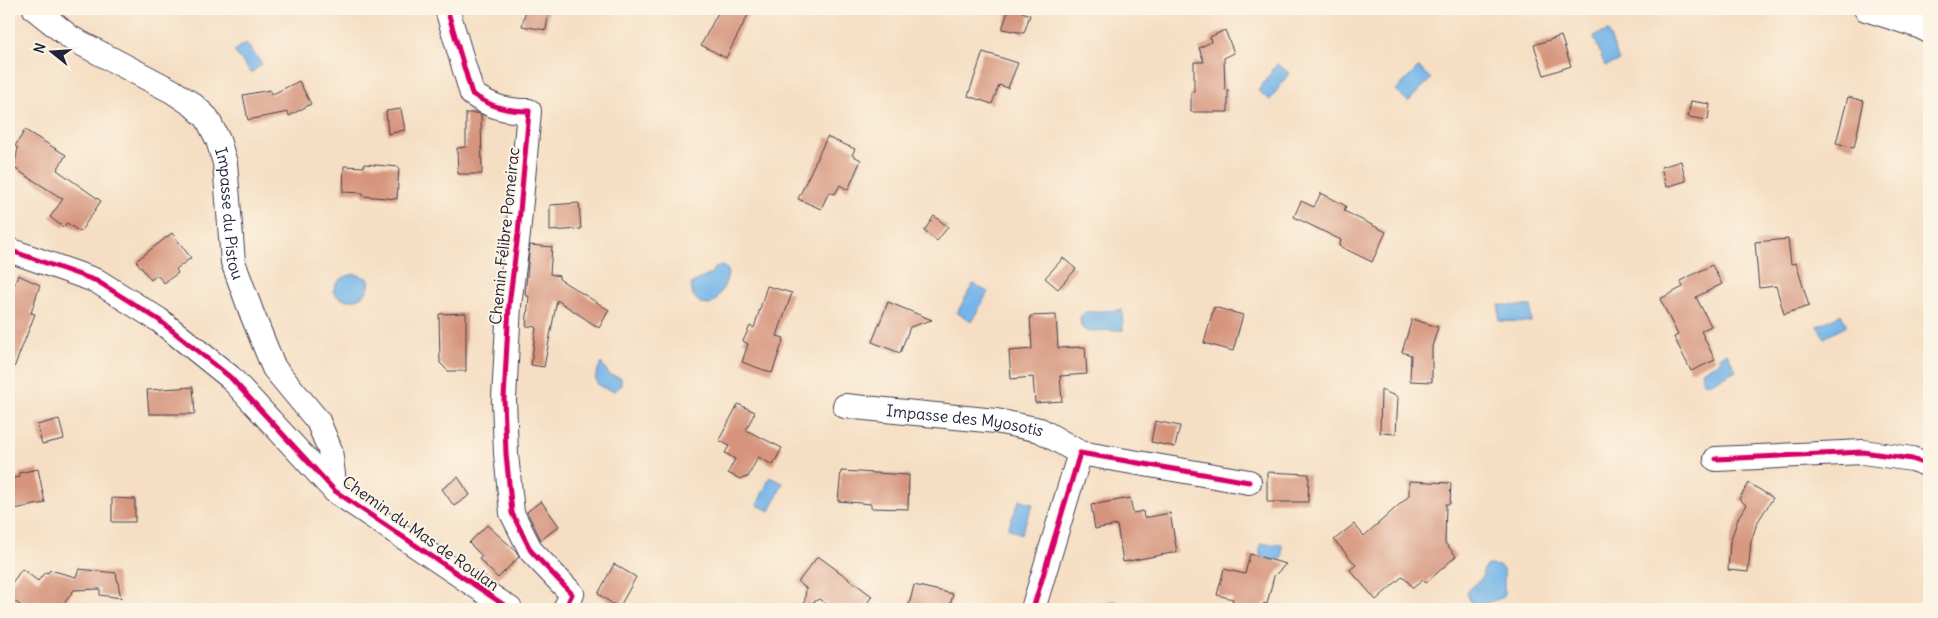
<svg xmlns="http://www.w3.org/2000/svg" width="1938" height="618" font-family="Delius,sans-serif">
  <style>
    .water { fill: #75b5e9; stroke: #4c6c92 }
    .building { fill: #d6947d }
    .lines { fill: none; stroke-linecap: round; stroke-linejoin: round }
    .minor-casing { stroke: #423e4f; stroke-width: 26 }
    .minor { stroke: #fff; stroke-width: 24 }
    .cycleway-casing { stroke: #fcf5e5; stroke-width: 8 }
    .cycleway { stroke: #d6006c; stroke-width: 5 }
    .labels { text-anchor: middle; stroke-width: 4; stroke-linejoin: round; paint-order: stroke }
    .street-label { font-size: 16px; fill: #22223b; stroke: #fcf5e5 }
  </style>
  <rect width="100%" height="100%" fill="#fcf5e5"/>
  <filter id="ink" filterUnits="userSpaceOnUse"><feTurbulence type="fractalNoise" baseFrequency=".02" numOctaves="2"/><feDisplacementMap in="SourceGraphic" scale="10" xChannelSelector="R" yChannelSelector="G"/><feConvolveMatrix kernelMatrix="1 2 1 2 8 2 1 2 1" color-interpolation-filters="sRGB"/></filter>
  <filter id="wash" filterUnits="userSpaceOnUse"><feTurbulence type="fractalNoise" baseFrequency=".0096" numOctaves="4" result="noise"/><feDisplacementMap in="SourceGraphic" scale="20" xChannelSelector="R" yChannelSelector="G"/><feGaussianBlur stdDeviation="1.12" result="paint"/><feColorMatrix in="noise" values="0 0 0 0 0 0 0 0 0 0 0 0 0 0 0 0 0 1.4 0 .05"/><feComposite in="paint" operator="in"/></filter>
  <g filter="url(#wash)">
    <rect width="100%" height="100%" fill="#f5dec3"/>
    <g class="water">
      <polygon points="1608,31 1619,61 1605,66 1594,36"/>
      <polygon points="246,43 262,64 251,73 234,51"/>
      <polygon points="1277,64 1289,73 1270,100 1258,91"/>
      <polygon points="1419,67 1431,79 1408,102 1396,90"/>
      <path d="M721,265L728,270C729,279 718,301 710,305L701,304C695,298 689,293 692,283L709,275L714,269Z"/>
      <path d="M356,274L369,279C373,298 345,308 333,292C335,281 345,275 356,274Z"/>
      <polygon points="973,284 988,292 972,321 957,313"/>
      <polygon points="1499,305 1531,306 1531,322 1499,321"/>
      <polygon points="1122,310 1123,330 1086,331 1081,327 1080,317 1085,312"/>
      <polygon points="1841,314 1847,326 1824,338 1818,326"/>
      <polygon points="1727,353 1736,370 1709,384 1708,382 1705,383 1702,380 1702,371 1720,362 1719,357"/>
      <path d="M601,363L610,375L621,378V386L614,391C593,386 592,381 601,363Z"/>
      <polygon points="770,477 783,483 770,511 757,505"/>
      <polygon points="1020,499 1033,504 1021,534 1008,528"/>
      <polygon points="1260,544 1282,544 1282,559 1263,560 1263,558 1260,557"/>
      <polygon points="1487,565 1500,566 1504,571 1504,597 1474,607 1471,605 1467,592 1482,578 1483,571"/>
      <polygon points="1113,600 1122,605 1121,609 1105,609 1106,603 1112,602"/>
    </g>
    <g id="blocks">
      <g class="building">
        <polygon points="526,9 549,9 546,30 522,26"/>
        <polygon points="720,9 751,9 726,58 701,45"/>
        <polygon points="1009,9 1015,9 1030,15 1024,33 1002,29"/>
        <polygon points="1225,30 1234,53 1224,58 1225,90 1228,89 1228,112 1191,112 1191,92 1194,92 1194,62 1204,62 1199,48 1211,42 1210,37"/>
        <polygon points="1561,36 1571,66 1544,75 1534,45"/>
        <polygon points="983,52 1018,63 1008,88 999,85 992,104 968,96"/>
        <polygon points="299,81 311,104 289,116 288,112 248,120 243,95 270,90 271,95"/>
        <polygon points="1848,97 1864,101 1854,148 1836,143"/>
        <polygon points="1691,101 1710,104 1708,120 1688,117"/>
        <polygon points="401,109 405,130 388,134 386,111"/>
        <polygon points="466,113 477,113 481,115 482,174 458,174 457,148 466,147"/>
        <polygon points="25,130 66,155 57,170 101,201 80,232 67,223 63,227 50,217 63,199 14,168 18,148 15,146"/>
        <polygon points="827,137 855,149 852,155 861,160 848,190 840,185 835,194 829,192 821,209 798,199"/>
        <polygon points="1681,161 1686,181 1666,187 1661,167"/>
        <polygon points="364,164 399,167 397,199 363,196 363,193 343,192 344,166 364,167"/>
        <polygon points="1321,193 1346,206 1344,211 1386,232 1372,262 1339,246 1341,240 1294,217 1301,201 1314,207"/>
        <polygon points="579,203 581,229 550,231 550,205"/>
        <polygon points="934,216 948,227 937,241 924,231"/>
        <polygon points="172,233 191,258 176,269 178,273 164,283 157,275 151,280 136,261"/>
        <polygon points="1788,239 1791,264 1796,263 1809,306 1784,314 1776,286 1759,288 1755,242"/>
        <polygon points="530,245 552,247 550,274 559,276 559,279 609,310 599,328 557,300 544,367 531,365 536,327 526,326 529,297 525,295"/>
        <polygon points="1063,258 1076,269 1058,289 1045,278"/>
        <polygon points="1712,265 1722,284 1696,297 1711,326 1701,331 1715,360 1691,371 1674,337 1678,335 1660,299 1683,287 1680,281"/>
        <polygon points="18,275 40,285 31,313 35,314 10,378 9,313 14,297 10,296"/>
        <polygon points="767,286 792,293 777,336 784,338 772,373 742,362 748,344 743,341 750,326 754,328"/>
        <polygon points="888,302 932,320 910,327 900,353 872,342"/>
        <polygon points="1214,307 1243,315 1233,351 1204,343"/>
        <polygon points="466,313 466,371 448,371 440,363 439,314"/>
        <polygon points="1056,315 1058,348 1085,347 1087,374 1060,376 1062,401 1035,403 1033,377 1011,379 1009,351 1032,349 1030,316"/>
        <polygon points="1412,319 1438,327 1432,347 1432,382 1410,381 1411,355 1402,352"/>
        <polygon points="193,387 195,414 149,414 147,390"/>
        <polygon points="1381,390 1398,397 1396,434 1380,433"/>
        <polygon points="738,404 755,412 746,430 782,448 773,465 758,457 748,477 740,479 728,473 735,459 725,453 729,446 719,440"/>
        <polygon points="59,419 64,439 42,444 37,425"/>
        <polygon points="1155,421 1180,426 1175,447 1151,442"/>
        <polygon points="38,469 45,503 9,510 9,479 20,477 19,473"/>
        <polygon points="841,471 909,475 908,509 871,508 871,504 838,501"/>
        <polygon points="1267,472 1309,474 1308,502 1267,502"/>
        <polygon points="458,477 470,495 454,506 442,489"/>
        <polygon points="1409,481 1451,483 1450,504 1446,504 1445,543 1456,556 1426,583 1423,580 1413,588 1403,576 1376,600 1350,570 1356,565 1334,540 1354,524 1364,536 1409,496"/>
        <polygon points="1749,483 1773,498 1757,523 1751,542 1748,572 1728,570 1730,542 1739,516 1746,505 1739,499"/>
        <polygon points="112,498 135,499 135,522 112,522"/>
        <polygon points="1130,498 1133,513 1143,511 1144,518 1170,513 1177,552 1123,562 1117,525 1095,529 1091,505"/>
        <polygon points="541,501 559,526 541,540 527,512"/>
        <polygon points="487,525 516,551 519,557 498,578 479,559 482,556 469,543"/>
        <polygon points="1250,554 1286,564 1274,576 1267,604 1264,603 1262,609 1230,609 1233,599 1217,595 1224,569 1245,574"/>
        <polygon points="818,556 872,596 863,609 834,609 819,599 804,607 806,588 798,582"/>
        <polygon points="614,564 636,577 619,608 598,594"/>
        <polygon points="22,569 38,581 45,572 48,573 50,570 76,577 79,569 116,573 121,598 100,595 100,589 74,590 60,609 25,609 9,597 9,587"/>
        <polygon points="914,585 953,594 949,609 908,609"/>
      </g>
    </g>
  </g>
  <g filter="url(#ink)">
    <use href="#blocks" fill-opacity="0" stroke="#423e4f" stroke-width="1"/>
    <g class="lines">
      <defs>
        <g id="minor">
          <path id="s1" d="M35,9L71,38L172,91L193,105L207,118L218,140L225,163L233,262L252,314L274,368L318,421L330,450L335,491"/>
          <path d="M447,9L472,94C492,107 505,111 529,111L518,234L509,305L504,399L506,454L512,513L531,551L572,594L565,609"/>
          <polyline points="1866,9 1919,26 1929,31"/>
          <polyline points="9,250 97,281 159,320 230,377 335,491 510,609"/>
          <path id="s2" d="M845,406L996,421L1040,430L1080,453"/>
          <polyline points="1716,459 1863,452 1912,459 1929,465"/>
          <polyline points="1033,609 1080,453 1249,482"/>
        </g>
      </defs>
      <use href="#minor" class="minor-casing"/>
      <use href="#minor" class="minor"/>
      <defs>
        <g id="cycleway">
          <path d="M447,9L472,94C492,107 505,111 529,111L518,234L509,305L504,399L506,454L512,513L531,551L572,594L565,609"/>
          <polyline points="9,250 97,281 159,320 230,377 335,491 510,609"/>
          <polyline points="1716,459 1863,452 1912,459 1929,465"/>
          <polyline points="1033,609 1080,453 1249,482"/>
        </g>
      </defs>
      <use href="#cycleway" class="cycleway-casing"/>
      <use href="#cycleway" class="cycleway"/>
    </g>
  </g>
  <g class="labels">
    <g class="street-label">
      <text dy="6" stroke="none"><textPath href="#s1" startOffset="304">Impasse du Pistou</textPath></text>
      <text transform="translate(504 236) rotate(-84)" y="6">Chemin Félibre Pomeirac</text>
      <text dy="6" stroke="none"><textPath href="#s2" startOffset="121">Impasse des Myosotis</textPath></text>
      <text transform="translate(421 533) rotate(35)" y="6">Chemin du Mas de Roulan</text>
    </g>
  </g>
  <rect width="1938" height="618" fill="none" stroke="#fcf5e5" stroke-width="30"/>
  <g transform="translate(52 52) rotate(287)" stroke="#fcf5e5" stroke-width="4" paint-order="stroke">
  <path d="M0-4L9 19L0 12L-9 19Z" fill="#22223b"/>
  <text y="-8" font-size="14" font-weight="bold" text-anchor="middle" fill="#22223b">N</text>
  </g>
</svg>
